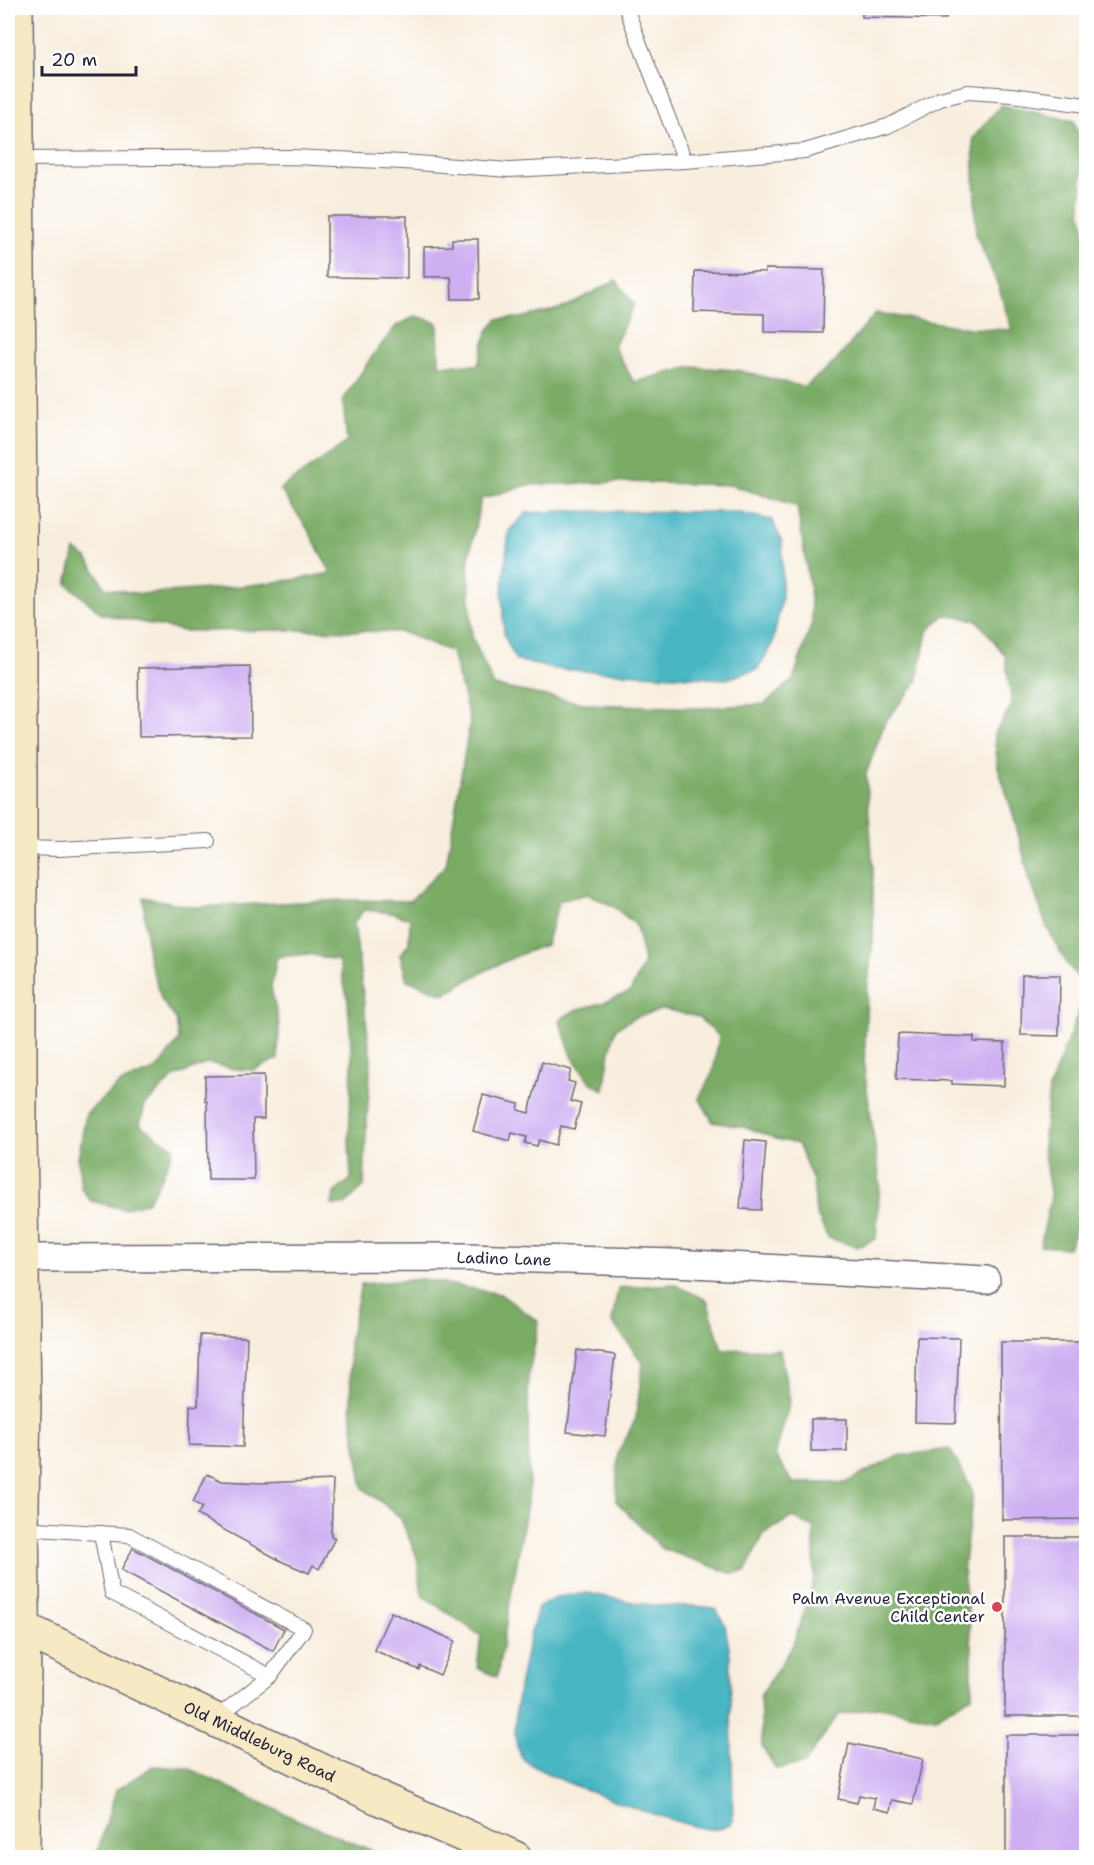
<svg xmlns="http://www.w3.org/2000/svg" width="1094" height="1865" font-family="'Shantell Sans',sans-serif">
  <style>
    .forest { fill: #7aac66; stroke: #4e6750; stroke-width: 1.5; fill-rule: evenodd }
    .water { fill: #49b6c3; stroke: #366c7f; stroke-width: 1.5 }
    .building { fill: #ceb0f2 }
    .lines { fill: none; stroke-linecap: round; stroke-linejoin: round }
    .lane-casing { stroke: #6d6974; stroke-width: 16 }
    .street-casing { stroke: #6d6974; stroke-width: 30 }
    .secondary-casing { stroke: #6d6974; stroke-width: 36 }
    .lane { stroke: #fff; stroke-width: 14 }
    .street { stroke: #fff; stroke-width: 27 }
    .secondary { stroke: #f6e9c3; stroke-width: 33 }
    .poi-dot { fill: #d1495b; stroke: #fff; stroke-width: 2 }
    .labels { text-anchor: middle; stroke-width: 5; stroke-linejoin: round; paint-order: stroke }
    .street-label { font-size: 16px; fill: #22223b; stroke: #fff }
    .poi-label { font-size: 16px; fill: #22223b; stroke: #fff; text-anchor: end }
  </style>
  <rect width="100%" height="100%" fill="#fff"/>
  <filter id="ink" filterUnits="userSpaceOnUse"><feTurbulence type="fractalNoise" baseFrequency=".0167" numOctaves="2"/><feDisplacementMap in="SourceGraphic" scale="12" xChannelSelector="R" yChannelSelector="G"/><feConvolveMatrix kernelMatrix="1 2 1 2 8 2 1 2 1" color-interpolation-filters="sRGB"/></filter>
  <filter id="wash" filterUnits="userSpaceOnUse"><feTurbulence type="fractalNoise" baseFrequency=".008" numOctaves="4" result="noise"/><feDisplacementMap in="SourceGraphic" scale="24" xChannelSelector="R" yChannelSelector="G"/><feGaussianBlur stdDeviation="1.35" result="paint"/><feColorMatrix in="noise" values="0 0 0 0 0 0 0 0 0 0 0 0 0 0 0 0 0 1.4 0 .05"/><feComposite in="paint" operator="in"/></filter>
  <g filter="url(#wash)">
    <rect width="100%" height="100%" fill="#f8eede"/>
    <g class="forest">
      <path d="M1001,105L1074,121L1083,148L1081,209L1086,239V987L1068,965L1047,928L1029,876L1013,814L998,767L994,734L1012,705L1005,655L977,620L944,615L927,632L917,682L885,722L866,774L873,869V941L867,992L864,1067L880,1183L876,1239L857,1247L828,1238L816,1213L813,1181L798,1144L776,1139L749,1128L713,1122L699,1098L713,1072L719,1036L698,1017L664,1009L636,1017L616,1028L610,1051L604,1090L590,1082L573,1058L559,1020L575,1010L602,1003L630,992L644,963L636,925L613,906L587,894L559,901L546,945C509,957 477,974 444,994L407,980L400,955L409,943L410,919L392,913L364,910L354,922L371,1060L366,1132L364,1186L344,1205H332L334,1193L351,1179L349,1140L352,1063L348,1001L339,961L309,954L277,957L271,987L279,1024L278,1059L254,1070L235,1069L208,1063L174,1077L145,1105L140,1125L174,1148L161,1179L147,1202L124,1209L91,1201L81,1188L78,1158L86,1114L119,1084L157,1069L179,1040L176,1019L162,1001L148,956L143,897L194,907L345,900L410,901L446,865L470,721L452,652L402,632L305,630L183,631L102,614L67,584L75,550L87,558L105,588L141,594L234,587L299,579L331,573L307,528L280,489L347,442L343,400L371,358L396,326L416,316L438,323L439,365H478L487,332L497,319L520,318L563,308L616,280L634,304L614,347L634,382L691,367L737,370L804,387L836,361L876,313L969,328L1012,330L998,285L976,235L973,138ZM621,482L730,485L797,506L810,589L812,622L793,680L764,704L703,708L588,704L494,686L472,636L468,563L481,499L528,485Z"/>
      <polygon points="1086,992 1086,1223 1078,1227 1068,1248 1040,1246 1051,1198 1043,1148 1049,1089"/>
      <polygon points="422,1279 500,1294 539,1322 528,1378 529,1492 497,1677 477,1668 481,1636 422,1595 417,1557 400,1517 363,1488 352,1421 349,1342 361,1284"/>
      <polygon points="673,1284 707,1300 722,1350 746,1349 780,1350 790,1401 775,1456 793,1483 845,1483 898,1456 950,1449 973,1492 963,1570 972,1647 972,1696 934,1718 878,1707 838,1715 804,1764 776,1769 762,1746 760,1696 793,1645 814,1580 814,1528 792,1517 764,1534 745,1572 730,1573 661,1548 616,1501 618,1453 636,1418 643,1363 612,1322 618,1288"/>
      <polygon points="153,1766 188,1768 298,1820 387,1857 96,1857 116,1790"/>
    </g>
    <g class="water">
      <polygon points="566,511 735,512 772,520 782,542 782,597 773,642 758,669 726,679 555,669 516,660 504,635 502,592 509,531 526,513"/>
      <path d="M588,1593C610,1598 632,1603 654,1605C675,1607 695,1604 716,1609L725,1625L730,1654L733,1807V1821C726,1828 719,1830 708,1829C681,1826 534,1776 521,1756C504,1731 529,1638 538,1608L556,1597Z"/>
    </g>
    <g id="blocks">
      <g class="building">
        <polygon points="862,8 946,8 946,19 862,17"/>
        <polygon points="327,216 407,216 407,278 327,277"/>
        <polygon points="452,239 478,239 479,299 452,299 451,277 424,277 424,247 452,246"/>
        <polygon points="765,269 824,270 823,333 764,332 764,314 694,312 695,271 765,272"/>
        <polygon points="250,666 251,736 139,737 138,668"/>
        <polygon points="1022,975 1060,975 1059,1036 1021,1035"/>
        <polygon points="898,1034 974,1037 974,1042 1005,1043 1004,1086 952,1084 952,1081 896,1079"/>
        <polygon points="542,1062 571,1070 568,1081 575,1083 570,1101 581,1104 574,1129 561,1126 556,1145 539,1140 537,1146 525,1143 527,1137 512,1133 510,1141 473,1131 483,1095 519,1104 518,1110 529,1113"/>
        <polygon points="264,1075 264,1119 253,1119 254,1180 208,1180 207,1101 205,1101 205,1076"/>
        <polygon points="745,1140 766,1142 761,1210 740,1209"/>
        <polygon points="200,1335 247,1337 243,1447 189,1445 190,1405 198,1406"/>
        <polygon points="917,1337 959,1338 956,1423 915,1422"/>
        <polygon points="1001,1342 1086,1342 1086,1519 1002,1520"/>
        <polygon points="577,1350 615,1355 605,1436 567,1432"/>
        <rect x="811" y="1419" width="36" height="32"/>
        <polygon points="207,1474 222,1481 262,1483 333,1480 331,1536 335,1538 319,1569 313,1565 309,1573 283,1562 197,1515 202,1507 193,1502"/>
        <rect x="1005" y="1537" width="81" height="179"/>
        <polygon points="133,1548 284,1629 273,1651 121,1570"/>
        <polygon points="391,1612 455,1641 440,1675 420,1666 419,1670 374,1650"/>
        <rect x="1006" y="1735" width="80" height="123"/>
        <polygon points="849,1743 923,1759 913,1804 892,1800 890,1812 873,1808 875,1798 859,1795 857,1803 838,1799"/>
      </g>
    </g>
  </g>
  <g filter="url(#ink)">
    <use href="#blocks" fill-opacity="0" stroke="#6d6974" stroke-width="1.5"/>
    <g class="lines">
      <defs>
        <g id="lane">
          <polyline points="626,8 685,161"/>
          <polyline points="17,159 293,157 403,162 509,170 685,161 805,151 888,126 940,99 968,92 1012,95 1086,105"/>
          <polyline points="20,848 60,849 208,841"/>
          <polyline points="22,1528 129,1535 304,1629 270,1676 216,1718"/>
          <polyline points="101,1533 112,1593 270,1676"/>
        </g>
        <g id="street">
          <path id="s1" d="M21,1258L466,1257L674,1263L986,1280"/>
        </g>
        <g id="secondary">
          <polyline points="16,8 20,517 20,1133 24,1403 22,1507 24,1688 23,1858"/>
          <path id="s2" d="M8,1621L381,1799L515,1858"/>
        </g>
      </defs>
      <use href="#lane" class="lane-casing"/>
      <use href="#street" class="street-casing"/>
      <use href="#secondary" class="secondary-casing"/>
      <use href="#lane" class="lane"/>
      <use href="#street" class="street"/>
      <use href="#secondary" class="secondary"/>
    </g>
  </g>
  <circle class="poi-dot" cx="997" cy="1607" r="6"/>
  <g class="labels">
    <g class="street-label">
      <text dy="6" stroke="none"><textPath href="#s1" startOffset="483">Ladino Lane</textPath></text>
      <text dy="6" stroke="none"><textPath href="#s2" startOffset="279">Old Middleburg Road</textPath></text>
    </g>
    <g class="poi-label">
      <text x="985" y="1604">Palm Avenue Exceptional<tspan x="985" dy="18">Child Center</tspan></text>
    </g>
  </g>
  <rect width="1094" height="1865" fill="none" stroke="#fff" stroke-width="30"/>
  <path d="M42 66v9h94v-9" fill="none" stroke="#22223b" stroke-width="3"/>
  <text x="51" y="66" font-size="18" fill="#22223b" stroke="#ffffff" stroke-width="4.5" paint-order="stroke">20 m</text>
</svg>
